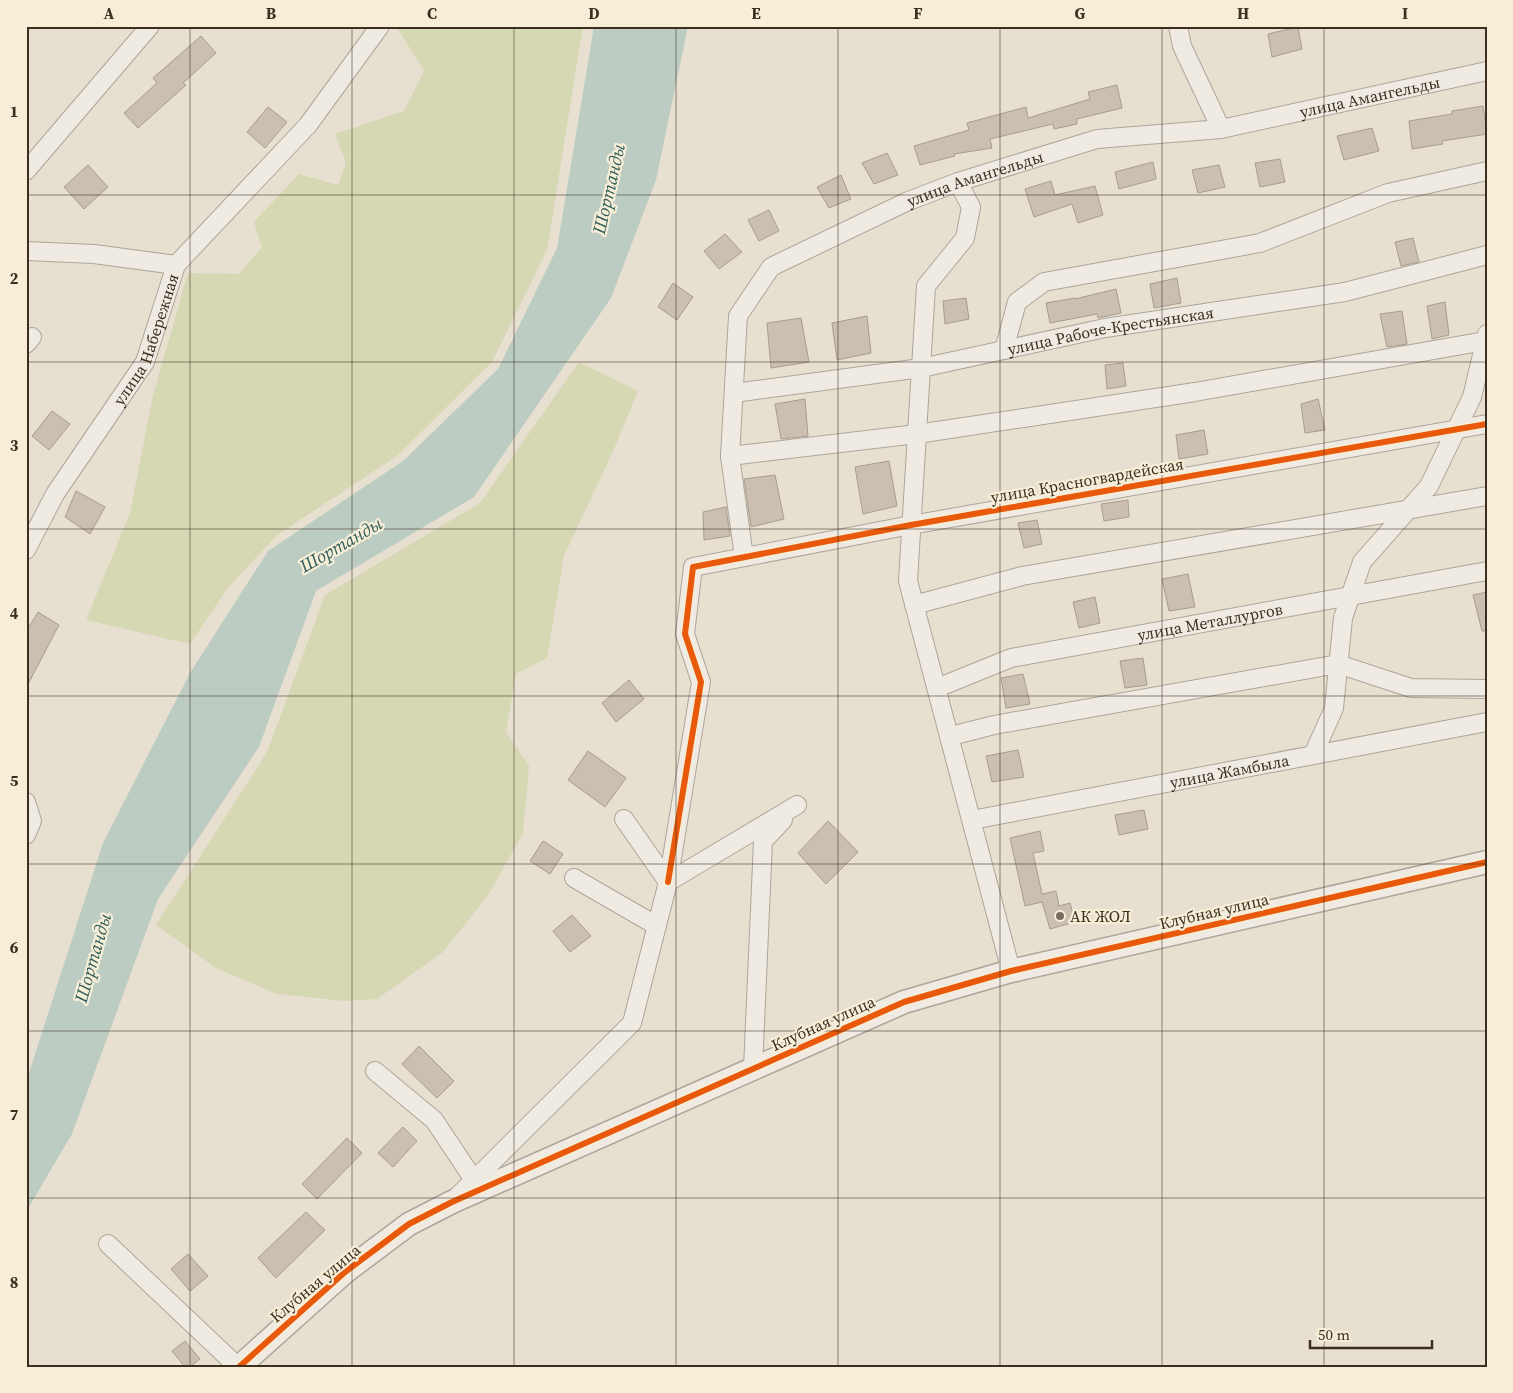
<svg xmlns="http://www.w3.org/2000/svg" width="1513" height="1393" font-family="'Source Serif 4',serif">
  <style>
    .green { fill: #d6d7b3 }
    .water { fill: #bcccc2 }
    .building { fill: #cbbfb2; stroke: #a89c90 }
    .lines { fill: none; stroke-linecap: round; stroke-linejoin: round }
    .minor-casing { stroke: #ada599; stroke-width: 20 }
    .tertiary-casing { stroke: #ada599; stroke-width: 25 }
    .minor { stroke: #efebe3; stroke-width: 18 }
    .tertiary { stroke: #efebe3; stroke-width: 22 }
    .cycleway-casing { stroke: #f7eed8; stroke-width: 9 }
    .cycleway { stroke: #e8590c; stroke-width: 6 }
    .grid { fill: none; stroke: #3d2e20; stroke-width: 1; stroke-opacity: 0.55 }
    .poi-dot { fill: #786c5e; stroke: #f7eed8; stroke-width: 2 }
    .labels { text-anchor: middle; stroke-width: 4.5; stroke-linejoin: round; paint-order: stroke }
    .street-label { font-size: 16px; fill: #3d2e20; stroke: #f7eed8 }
    .poi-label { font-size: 16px; fill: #3d2e20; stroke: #f7eed8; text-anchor: start }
    .water-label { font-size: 18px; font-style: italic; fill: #2f5d5a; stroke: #f7eed8 }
    .neatline { fill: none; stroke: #3d2e20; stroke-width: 2 }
    .grid-label { font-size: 16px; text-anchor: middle; font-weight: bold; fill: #3d2e20 }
  </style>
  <rect width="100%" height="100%" fill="#e7e0d1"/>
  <g class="green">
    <polygon points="400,26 583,26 547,250 492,362 398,455 276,536 227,589 190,644 86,620 130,513 153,395 188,273 239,274 262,247 254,222 299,174 338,185 346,163 335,134 404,111 424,71 398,29"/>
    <polygon points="579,362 638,391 614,449 564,556 547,658 516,674 506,732 529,766 523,833 489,894 443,952 377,999 345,1001 277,994 216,968 156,925 267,752 325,595 480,503"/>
  </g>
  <polygon class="water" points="594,26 688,26 656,180 611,298 474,497 316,591 259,747 158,899 72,1134 26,1212 26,1082 103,843 190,673 268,551 403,461 498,369 557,248"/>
  <g class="building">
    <polygon points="1298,27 1302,49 1272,57 1268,34"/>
    <polygon points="201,36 216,53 183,83 186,85 138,128 124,113 157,83 153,78"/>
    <polygon points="1117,85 1122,108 1077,119 1077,124 1054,129 1053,124 990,139 992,148 954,154 955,156 920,165 914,146 969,130 967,123 1026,107 1028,118 1090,99 1088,92"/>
    <polygon points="1483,106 1487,134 1442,141 1443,144 1412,149 1409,121 1452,114 1452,111"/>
    <polygon points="268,107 287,122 265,148 247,132"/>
    <polygon points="1372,128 1379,151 1344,160 1337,136"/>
    <polygon points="887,153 898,175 874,184 862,163"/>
    <polygon points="1280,159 1285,182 1260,187 1255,163"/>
    <polygon points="1153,162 1156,179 1119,189 1115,172"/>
    <polygon points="88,165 108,187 84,209 64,187"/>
    <polygon points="1219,165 1225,187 1198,193 1192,170"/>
    <polygon points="841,175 851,199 829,208 817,187"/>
    <polygon points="1051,181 1055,195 1095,186 1103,215 1078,223 1072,204 1034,217 1025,189"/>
    <polygon points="769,210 779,231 759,241 748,220"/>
    <polygon points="725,234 742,252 719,269 704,251"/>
    <polygon points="1413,238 1419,262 1401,266 1395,242"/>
    <polygon points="1177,278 1181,303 1154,308 1150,284"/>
    <polygon points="673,283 693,297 677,320 658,307"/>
    <polygon points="1116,289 1121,313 1098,318 1097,314 1050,323 1046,303 1075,298 1075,299"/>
    <polygon points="966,298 969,319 945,324 943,301"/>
    <polygon points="1445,302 1449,335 1432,339 1427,306"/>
    <polygon points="1402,311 1407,344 1387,347 1380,314"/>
    <polygon points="867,316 871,353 837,360 832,323"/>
    <polygon points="801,318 809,362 771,368 767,323"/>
    <polygon points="1123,363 1126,386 1107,389 1105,365"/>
    <polygon points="805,399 808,436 781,439 775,404"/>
    <polygon points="1318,399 1325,430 1305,433 1301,404"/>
    <polygon points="52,411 70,424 49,450 32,436"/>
    <polygon points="1204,430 1208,454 1179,459 1176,435"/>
    <polygon points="889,461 897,506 863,514 855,467"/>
    <polygon points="775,475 784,519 751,527 744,479"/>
    <polygon points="76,491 105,507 90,534 65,517"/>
    <polygon points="1128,500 1129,517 1104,521 1101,504"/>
    <polygon points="726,507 730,536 704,540 703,512"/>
    <polygon points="1037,520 1042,544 1024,548 1018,523"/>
    <polygon points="1188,574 1195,607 1169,611 1162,579"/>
    <polygon points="1487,592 1487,631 1482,631 1473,595"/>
    <polygon points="1095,597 1100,623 1079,628 1073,602"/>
    <polygon points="38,612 59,625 26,688 26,632"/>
    <polygon points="1143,658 1147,685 1125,688 1120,661"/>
    <polygon points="1023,674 1030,704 1006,708 1001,678"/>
    <polygon points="629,680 644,699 616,722 602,703"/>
    <polygon points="1018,750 1024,777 992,782 986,756"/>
    <polygon points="588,751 626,778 605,807 568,780"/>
    <polygon points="1144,810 1148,829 1119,835 1115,815"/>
    <polygon points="828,821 858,852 826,884 798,853"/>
    <polygon points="1040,831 1044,851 1033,853 1042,894 1056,891 1059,906 1070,903 1075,922 1050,929 1042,902 1025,906 1010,838"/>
    <polygon points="543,841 563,854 550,874 530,861"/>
    <polygon points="572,915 591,936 570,952 553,931"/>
    <polygon points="419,1046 454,1081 437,1098 402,1064"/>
    <polygon points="403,1127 417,1141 393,1167 378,1153"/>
    <polygon points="347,1138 362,1153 317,1199 302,1184"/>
    <polygon points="306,1212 325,1230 276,1278 258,1258"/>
    <polygon points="188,1254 208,1276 190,1291 171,1269"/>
    <polygon points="185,1341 200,1359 190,1367 185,1367 172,1351"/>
  </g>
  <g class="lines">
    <defs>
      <g id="minor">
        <polyline points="1178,26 1182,46 1221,129"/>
        <polyline points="26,171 150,26"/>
        <polyline points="958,182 971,207 965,238 926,286 908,581 1011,971"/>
        <polyline points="26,251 94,254 176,265"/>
        <polyline points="26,344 32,337"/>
        <polyline points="1004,350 1017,302 1044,282 1260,243 1388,193 1487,171"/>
        <path id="s1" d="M734,393L921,368L1105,328L1345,292L1487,255"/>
        <polyline points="730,456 917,434 1195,392 1485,341"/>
        <path id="s2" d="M26,550L55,494L145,362L176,265L308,125L380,26"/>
        <path id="s3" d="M744,557L730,456L738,316L771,267L906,202L958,182L1097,139L1221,129L1487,71"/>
        <polyline points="914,605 1022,576 1487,496"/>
        <path id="s4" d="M937,688L1011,658L1487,571"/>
        <polyline points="951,736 994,725 1338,664 1411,688 1487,689"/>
        <polyline points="1313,755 1334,708 1343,618 1362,562 1429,486 1472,397 1487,334"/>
        <polyline points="26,802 32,821 26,835"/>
        <polyline points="624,819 668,882"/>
        <path id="s5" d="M972,820L1487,722"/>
        <polyline points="574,878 657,926"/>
        <polyline points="668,882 701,682 685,634 693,567 911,525 1487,424"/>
        <polyline points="753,1069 763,841 783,820"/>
        <polyline points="375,1071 434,1120 474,1180"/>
        <polyline points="458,1196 632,1023 668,882 797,805"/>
        <polyline points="108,1244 238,1367"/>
      </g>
      <polyline id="tertiary" points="239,1367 345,1272 409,1224 452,1202 904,1002 1011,971 1487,862"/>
    </defs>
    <use href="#minor" class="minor-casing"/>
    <use href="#tertiary" class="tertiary-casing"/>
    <use href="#minor" class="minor"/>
    <use href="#tertiary" class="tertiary"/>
    <defs>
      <g id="cycleway">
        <polyline points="668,882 701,682 685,634 693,567 911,525 1487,424"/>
        <polyline points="239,1367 345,1272 409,1224 452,1202 904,1002 1011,971 1487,862"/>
      </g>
    </defs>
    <use href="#cycleway" class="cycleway-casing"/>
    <use href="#cycleway" class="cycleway"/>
  </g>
  <path class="grid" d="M190,26V1367M352,26V1367M514,26V1367M676,26V1367M838,26V1367M1000,26V1367M1162,26V1367M1324,26V1367M26,195H1487M26,362H1487M26,529H1487M26,696H1487M26,864H1487M26,1031H1487M26,1198H1487"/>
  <circle class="poi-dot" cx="1060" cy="916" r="5"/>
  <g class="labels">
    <g class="street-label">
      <text dy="6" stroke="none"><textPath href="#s3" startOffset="929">улица Амангельды</textPath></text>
      <text dy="6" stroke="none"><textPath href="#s3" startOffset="524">улица Амангельды</textPath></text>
      <text dy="6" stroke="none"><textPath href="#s1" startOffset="382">улица Рабоче-Крестьянская</textPath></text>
      <text dy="6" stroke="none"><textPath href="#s2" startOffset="244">улица Набережная</textPath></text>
      <text transform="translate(1087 480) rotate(-10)" y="6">улица Красногвардейская</text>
      <text dy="6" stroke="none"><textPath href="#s4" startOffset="282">улица Металлургов</textPath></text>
      <text dy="6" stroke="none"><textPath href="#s5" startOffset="262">улица Жамбыла</textPath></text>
      <text transform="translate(1214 911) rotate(-13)" y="6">Клубная улица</text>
      <text transform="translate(823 1023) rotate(-24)" y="6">Клубная улица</text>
      <text transform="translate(315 1283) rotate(-40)" y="6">Клубная улица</text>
    </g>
    <g class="poi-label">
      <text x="1070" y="922">АК ЖОЛ</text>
    </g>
    <g class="water-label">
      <text transform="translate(609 189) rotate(-77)" y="6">Шортанды</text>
      <text transform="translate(341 545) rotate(-30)" y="6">Шортанды</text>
      <text transform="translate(93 958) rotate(-74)" y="6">Шортанды</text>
    </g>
  </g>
  <rect width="1513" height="1393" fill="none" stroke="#f7eed8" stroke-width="55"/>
  <path d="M1310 1340v8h122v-8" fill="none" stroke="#3d2e20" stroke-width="2.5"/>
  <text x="1318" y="1340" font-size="15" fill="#3d2e20" stroke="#f7eed8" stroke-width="4" paint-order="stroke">50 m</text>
  <rect x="28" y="28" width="1458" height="1338" class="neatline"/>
  <g class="grid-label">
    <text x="109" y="19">A</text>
    <text x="271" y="19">B</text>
    <text x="432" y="19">C</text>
    <text x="594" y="19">D</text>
    <text x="756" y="19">E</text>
    <text x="918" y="19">F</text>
    <text x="1080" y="19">G</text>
    <text x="1243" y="19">H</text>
    <text x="1405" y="19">I</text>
    <text x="14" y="117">1</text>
    <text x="14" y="284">2</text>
    <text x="14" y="451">3</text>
    <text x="14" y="619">4</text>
    <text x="14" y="786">5</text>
    <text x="14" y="953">6</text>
    <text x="14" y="1120">7</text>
    <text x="14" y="1288">8</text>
  </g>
</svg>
